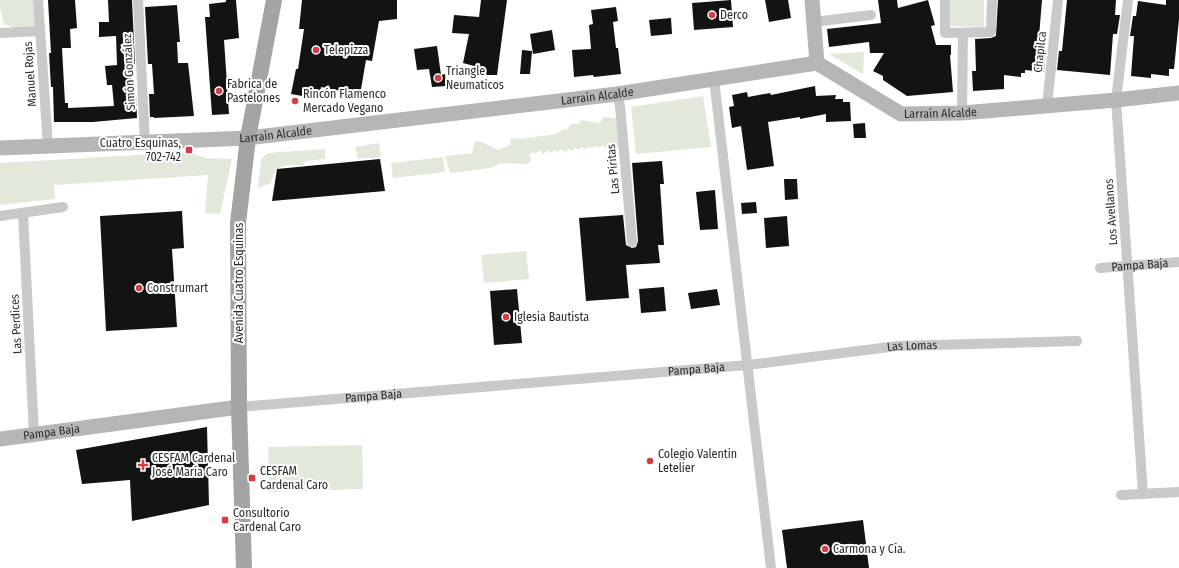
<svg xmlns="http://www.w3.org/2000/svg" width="1179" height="568" font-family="'Fira Sans Condensed',sans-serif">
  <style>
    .green { fill: #e2e9db }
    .building { fill: #131313 }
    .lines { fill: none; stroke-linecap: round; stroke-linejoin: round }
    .street { stroke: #c9c9c9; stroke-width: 10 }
    .secondary { stroke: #b6b6b6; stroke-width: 15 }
    .primary { stroke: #a4a4a4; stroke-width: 16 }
    .poi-dot { fill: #d53c48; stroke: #fff; stroke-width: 1.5 }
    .labels { text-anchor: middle; stroke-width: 4; stroke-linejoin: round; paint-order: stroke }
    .poi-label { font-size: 12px; fill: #2c2c2c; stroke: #fff; text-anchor: start }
    .street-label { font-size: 12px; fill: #2c2c2c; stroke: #fff }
  </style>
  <rect width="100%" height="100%" fill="#fff"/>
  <g class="green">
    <polygon points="0,0 38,0 37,26 34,27 13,28 4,24 0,8"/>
    <polygon points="950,0 984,0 984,27 950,26"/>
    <polygon points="864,52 863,74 829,54"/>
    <polygon points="703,96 711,147 636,154 631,107"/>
    <polygon points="603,117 616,118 618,120 620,146 616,151 610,144 605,148 603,145 598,148 596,146 591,148 589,147 584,149 582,147 578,150 576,148 571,151 569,149 565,152 562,149 557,152 555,150 550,153 548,150 543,154 540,150 535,154 533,152 529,154 531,159 529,163 525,164 501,163 491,168 450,173 445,156 472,153 475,141 482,142 498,150 510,145 511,138 520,139 557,134 563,129 566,130 571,124 579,124 581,120 600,123"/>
    <polygon points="379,143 381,157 358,159 355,147"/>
    <path d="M325,149V159L305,161L304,165C284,166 276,162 271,183L258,188L261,160L267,153Z"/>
    <polygon points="190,152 205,158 232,159 220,214 205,213 208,175 54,185 55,199 0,205 0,163"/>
    <polygon points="443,157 445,172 393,178 391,163"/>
    <polygon points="526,251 529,279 484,283 481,255"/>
    <polygon points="362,445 363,489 269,492 268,447"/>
  </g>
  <g class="building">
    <polygon points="48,0 75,0 77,28 70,29 71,48 62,48 65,103 68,103 68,108 114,106 112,85 107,85 105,66 117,65 116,36 99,37 99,22 109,22 108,0 132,0 135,64 130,64 133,96 136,95 137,118 93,122 54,122 53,87 51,87 49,53 51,53"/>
    <polygon points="226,0 236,0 239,38 224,40 229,114 212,115 205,17 210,17 209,4 226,2"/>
    <polygon points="302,0 397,0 397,19 379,21 372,61 366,60 360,95 321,87 319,99 291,94 296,69 298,69 304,29 299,29"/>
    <polygon points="481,0 507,0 497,75 485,75 485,69 463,63 469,34 452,33 454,15 479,17"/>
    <polygon points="731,0 733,27 694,30 692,3"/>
    <polygon points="765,0 788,0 791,18 769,22"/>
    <polygon points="878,0 897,0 898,8 928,0 935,25 931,26 936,45 951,45 951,55 950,55 953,92 907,96 883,80 883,76 873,71 884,53 870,53 869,42 829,47 827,29 881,23"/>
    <polygon points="998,0 1042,0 1038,49 1046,49 1044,72 1025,70 1025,73 1021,73 1021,77 1004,75 1004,89 973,91 972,71 976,71 975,39 991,38 996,36"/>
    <polygon points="1067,0 1116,0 1115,15 1120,15 1117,34 1113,34 1110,75 1057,70 1059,51 1062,51"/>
    <polygon points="1166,0 1179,0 1179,19 1174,69 1169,69 1169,76 1151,74 1151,78 1131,76 1134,36 1130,36 1133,16 1136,16 1138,1 1166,5"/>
    <polygon points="177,5 180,42 177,42 178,63 188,63 194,116 154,118 154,117 150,117 149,94 154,94 152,64 148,64 145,7"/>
    <polygon points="616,7 618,21 613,22 616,48 618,48 621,74 594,77 593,75 574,77 572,50 591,49 589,25 593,24 591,10"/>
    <polygon points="671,18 672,34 651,36 649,20"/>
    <polygon points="552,30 555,50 533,54 530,34"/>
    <polygon points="437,46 441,75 445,74 446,86 432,87 429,69 417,70 414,49"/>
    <polygon points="522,50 532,51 530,74 520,74"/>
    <polygon points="815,86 816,96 836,95 835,99 843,99 843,102 850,102 851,121 826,122 826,114 800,119 800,117 768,122 774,166 747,170 741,126 732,128 729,107 734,106 732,95 747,92 748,97 770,93 771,95"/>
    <polygon points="865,123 866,138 854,138 853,124"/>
    <polygon points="380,159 385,191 272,201 277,169"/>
    <polygon points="662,161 664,184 660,184 664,245 658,245 660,263 626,265 629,298 586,301 579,218 623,215 626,245 632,248 636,247 638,241 632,163"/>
    <polygon points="784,179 797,179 798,199 785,200"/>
    <polygon points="715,190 718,229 700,230 696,192"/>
    <polygon points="756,202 757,213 742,214 741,203"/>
    <polygon points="182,211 184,248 172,249 177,327 106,331 100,216"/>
    <polygon points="787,216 789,246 766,248 764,218"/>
    <polygon points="664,287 666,311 641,313 639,289"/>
    <polygon points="517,289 522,343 494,345 490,291"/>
    <polygon points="717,289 720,305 691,309 688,293"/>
    <polygon points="207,427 209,505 132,521 130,480 82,484 76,450"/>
    <polygon points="863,520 869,568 787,568 782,530"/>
  </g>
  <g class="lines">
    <g class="street">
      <polyline points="38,0 48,147"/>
      <polyline points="138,0 145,143"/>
      <polyline points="945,0 945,33 991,32 992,0"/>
      <polyline points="1128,0 1116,100 1143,494"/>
      <polyline points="814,22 871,15"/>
      <polyline points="0,33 40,31"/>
      <polyline points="714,79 771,568"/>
      <polyline points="617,94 620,106 632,242"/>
      <polyline points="1047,106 1058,0"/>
      <polyline points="962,113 963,33"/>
      <polyline points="23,213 34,434"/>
      <polyline points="0,216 63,207"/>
      <path id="s1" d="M1100,268L1179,262"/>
      <path id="s2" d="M239,407L748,365L897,346L1077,341"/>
      <polyline points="1121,495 1179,492"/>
    </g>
    <g class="secondary">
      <polyline points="812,0 817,63"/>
      <path id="s3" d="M0,148L248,138L617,94L817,63L901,114L962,113L1116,100L1179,93"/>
      <path id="s4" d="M0,439L239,407"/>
    </g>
    <polyline class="primary" points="244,568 239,407 238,223 248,138 274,0"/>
  </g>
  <g class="poi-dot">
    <circle cx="712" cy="15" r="4"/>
    <circle cx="316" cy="50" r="4"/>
    <circle cx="438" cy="78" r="4"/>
    <circle cx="219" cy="91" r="4"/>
    <circle cx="295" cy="101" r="4"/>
    <rect x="185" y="146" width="8" height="8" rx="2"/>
    <circle cx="139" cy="288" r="4"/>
    <circle cx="506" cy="317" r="4"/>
    <circle cx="650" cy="461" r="4"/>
    <path d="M141 459h4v4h4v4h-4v4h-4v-4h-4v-4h4z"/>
    <rect x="248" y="474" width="8" height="8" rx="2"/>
    <rect x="221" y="516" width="8" height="8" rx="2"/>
    <circle cx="825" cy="549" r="4"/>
  </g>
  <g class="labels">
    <g class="poi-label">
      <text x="720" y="19">Derco</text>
      <text x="324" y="54">Telepizza</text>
      <text x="446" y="75">Triangle<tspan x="446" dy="14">Neumaticos</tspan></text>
      <text x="227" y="88">Fabrica de<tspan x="227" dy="14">Pastelones</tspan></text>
      <text x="303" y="98">Rincón Flamenco<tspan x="303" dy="14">Mercado Vegano</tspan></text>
      <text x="181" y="147" text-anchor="end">Cuatro Esquinas,<tspan x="181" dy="14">702-742</tspan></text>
      <text x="147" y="292">Construmart</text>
      <text x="514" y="321">Iglesia Bautista</text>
      <text x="658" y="458">Colegio Valentin<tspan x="658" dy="14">Letelier</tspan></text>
      <text x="152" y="462">CESFAM Cardenal<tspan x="152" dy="14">José María Caro</tspan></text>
      <text x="260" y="475">CESFAM<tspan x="260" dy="14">Cardenal Caro</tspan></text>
      <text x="233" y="517">Consultorio<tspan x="233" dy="14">Cardenal Caro</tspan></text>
      <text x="833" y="553">Carmona y Cía.</text>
    </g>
    <g class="street-label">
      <text transform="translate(1040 52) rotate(-84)" y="4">Chapilca</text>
      <text transform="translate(129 72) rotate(-93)" y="4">Simón González</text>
      <text transform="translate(30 74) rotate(-94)" y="4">Manuel Rojas</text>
      <text dy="4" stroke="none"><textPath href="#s3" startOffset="600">Larraín Alcalde</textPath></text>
      <text dy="4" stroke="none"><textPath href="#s3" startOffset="960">Larraín Alcalde</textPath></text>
      <text dy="4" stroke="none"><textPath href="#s3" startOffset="276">Larraín Alcalde</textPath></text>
      <text transform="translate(613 169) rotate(-95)" y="4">Las Piritas</text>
      <text transform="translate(1111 212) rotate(-94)" y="4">Los Avellanos</text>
      <text dy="4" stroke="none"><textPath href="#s1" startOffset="40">Pampa Baja</textPath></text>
      <text transform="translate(239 283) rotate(-90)" y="4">Avenida Cuatro Esquinas</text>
      <text transform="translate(16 324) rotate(-93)" y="4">Las Perdices</text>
      <text dy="4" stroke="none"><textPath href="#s2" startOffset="676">Las Lomas</textPath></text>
      <text dy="4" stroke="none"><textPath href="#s2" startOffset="459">Pampa Baja</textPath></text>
      <text dy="4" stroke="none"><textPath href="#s2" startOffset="135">Pampa Baja</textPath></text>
      <text dy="4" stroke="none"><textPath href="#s4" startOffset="52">Pampa Baja</textPath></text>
    </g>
  </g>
</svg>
